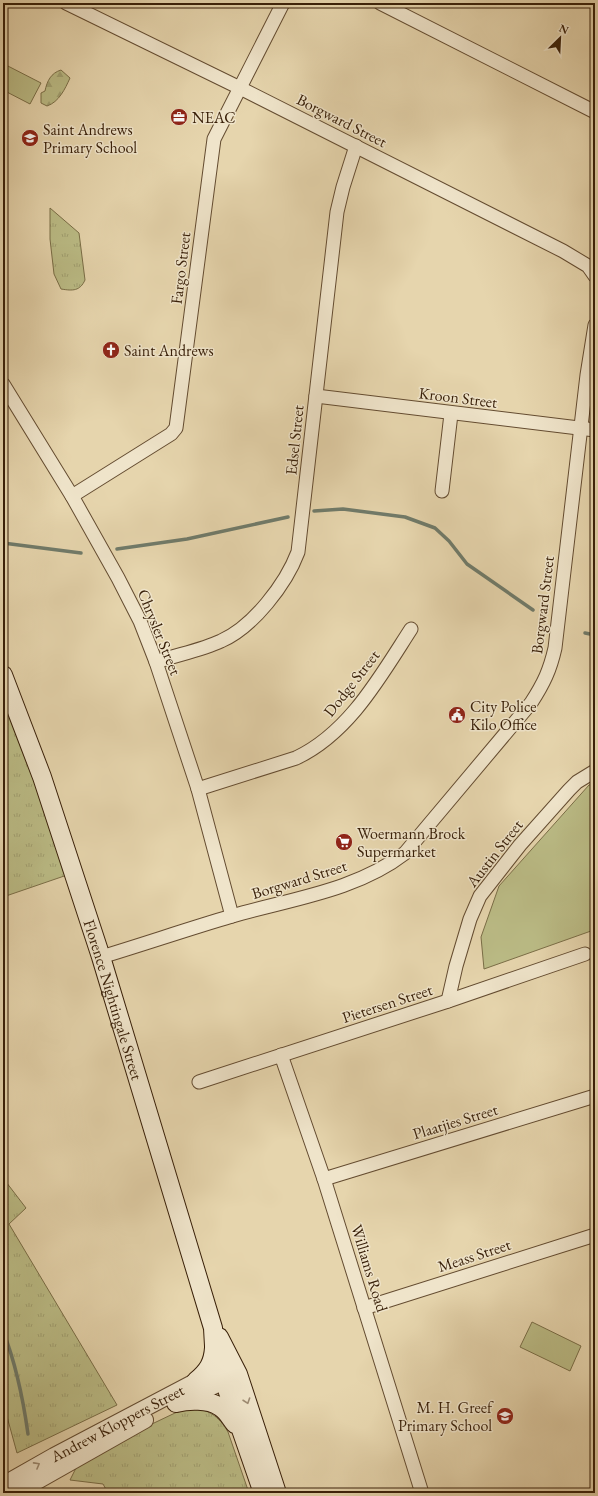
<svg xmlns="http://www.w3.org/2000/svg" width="598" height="1496" font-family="'EB Garamond',serif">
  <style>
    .grass { fill: url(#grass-tufts); stroke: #7a6e47 }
    .forest { fill: url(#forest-firs); stroke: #7a6e47 }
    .park { fill: #bbbc86; stroke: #7a6e47 }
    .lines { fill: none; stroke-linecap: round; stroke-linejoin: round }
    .stream { stroke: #707b6a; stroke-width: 3.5 }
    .minor-casing { stroke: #644c31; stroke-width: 15 }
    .tertiary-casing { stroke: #644c31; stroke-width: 18 }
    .secondary-casing { stroke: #381f08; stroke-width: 20 }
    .minor { stroke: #efe4ca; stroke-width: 13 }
    .tertiary { stroke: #efe4ca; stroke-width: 16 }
    .secondary { stroke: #efe4ca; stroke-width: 18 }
    .oneway { stroke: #9d8b73 }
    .labels { text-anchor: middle; stroke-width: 3; stroke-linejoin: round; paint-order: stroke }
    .poi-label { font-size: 16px; fill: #381f08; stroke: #efe4ca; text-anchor: start }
    .street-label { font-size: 16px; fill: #381f08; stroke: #efe4ca }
  </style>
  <defs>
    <pattern id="grass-tufts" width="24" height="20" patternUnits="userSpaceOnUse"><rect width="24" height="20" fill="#bbbc86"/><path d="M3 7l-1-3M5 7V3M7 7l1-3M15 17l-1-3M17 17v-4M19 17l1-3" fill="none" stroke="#a2a172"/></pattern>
    <pattern id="forest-firs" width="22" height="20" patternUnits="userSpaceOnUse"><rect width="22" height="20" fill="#bbbc86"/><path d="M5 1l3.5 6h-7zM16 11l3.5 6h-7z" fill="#a2a172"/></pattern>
  </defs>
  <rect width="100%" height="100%" fill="#e6d5ad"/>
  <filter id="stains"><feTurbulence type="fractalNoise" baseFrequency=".005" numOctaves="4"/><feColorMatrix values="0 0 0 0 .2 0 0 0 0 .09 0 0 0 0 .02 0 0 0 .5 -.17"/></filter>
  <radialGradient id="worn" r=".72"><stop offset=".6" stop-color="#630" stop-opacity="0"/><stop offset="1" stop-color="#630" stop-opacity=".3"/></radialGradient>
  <g class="grass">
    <path d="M50,208L79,233L85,280C80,291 73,291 61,289L54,274L50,239Z"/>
    <polygon points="3,675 73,873 3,897"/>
    <polygon points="3,1178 26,1208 9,1224 117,1405 17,1453 3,1402"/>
    <path d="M189,1408C207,1408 219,1416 228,1432L249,1493H108L103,1484L70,1480L78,1464L133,1433L175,1413Z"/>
  </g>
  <path class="forest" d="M61,70L70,78C65,89 59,102 47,106L41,103V93L45,91C47,81 51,73 61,70Z"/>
  <g class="park">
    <polygon points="4,64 41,83 30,104 3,90"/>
    <polygon points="595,783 595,935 591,931 484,969 481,937 499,886 589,785"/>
    <polygon points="532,1322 581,1346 570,1371 520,1347"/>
  </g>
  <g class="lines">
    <g class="stream">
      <polyline points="314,511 343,509 405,517 435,528 449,541 467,564 533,610"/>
      <polyline points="3,543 81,553"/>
      <polyline points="117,549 187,539 288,517"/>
      <polyline points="585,633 595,635"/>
      <path d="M3,1331C16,1364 23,1398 28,1434"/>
    </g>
    <defs>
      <g id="minor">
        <polyline points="66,3 240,88 563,251 588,266 595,276"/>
        <polyline points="380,3 595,112"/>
        <polyline points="3,384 72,496 118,578 140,621 156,662 198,789 232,916"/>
        <polyline points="316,396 595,430"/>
        <polyline points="442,491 451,414"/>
        <polyline points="72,496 171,434 176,428 214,139 283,3"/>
        <path d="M156,662C176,655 202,650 221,641C253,627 286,584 298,552L337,212L343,187L356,146"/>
        <path d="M198,789L296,758C349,733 380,677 411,629"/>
        <path d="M101,957C144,944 188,929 232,916C290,899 356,891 405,853L531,703C544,683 550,670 555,648L587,375L595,325"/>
        <polyline points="448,1001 456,966 470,919 480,896 520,845 569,790 577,782 595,771"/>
        <polyline points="281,1055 324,1179 422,1493"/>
        <polyline points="199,1082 448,1001 585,954"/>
        <polyline points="324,1179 595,1096"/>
        <polyline points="364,1308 595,1235"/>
      </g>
      <g id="tertiary">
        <polyline points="181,1401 235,1376"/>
        <path id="s1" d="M3,1485L54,1456L208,1375"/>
        <polyline points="16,1493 145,1420"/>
      </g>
      <g id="secondary">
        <path id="s2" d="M3,675L42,777L101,957L213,1328L214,1346L220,1369L263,1493"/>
        <polyline points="219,1337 238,1374 277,1493"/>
        <path d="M196,1381C208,1371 213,1363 214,1348"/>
        <path d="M176,1403C188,1400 209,1399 220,1407C227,1411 230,1418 235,1424"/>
      </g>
    </defs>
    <use href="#minor" class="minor-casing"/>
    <use href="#tertiary" class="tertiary-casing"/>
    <use href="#secondary" class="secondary-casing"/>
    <use href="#minor" class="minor"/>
    <use href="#tertiary" class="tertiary"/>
    <use href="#secondary" class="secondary"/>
  </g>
  <defs><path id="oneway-chevron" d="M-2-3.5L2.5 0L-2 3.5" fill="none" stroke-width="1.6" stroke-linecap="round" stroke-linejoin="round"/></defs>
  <g class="oneway">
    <use href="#oneway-chevron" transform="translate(247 1401) rotate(71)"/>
    <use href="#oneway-chevron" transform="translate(37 1465) rotate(-29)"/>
  </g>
  <defs>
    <symbol id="office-disc" viewBox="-11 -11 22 22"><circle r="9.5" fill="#8f2418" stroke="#efe4ca"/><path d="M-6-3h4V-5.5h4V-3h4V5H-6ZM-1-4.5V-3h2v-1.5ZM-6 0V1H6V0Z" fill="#fff"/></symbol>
    <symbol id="school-disc" viewBox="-11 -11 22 22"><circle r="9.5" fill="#8f2418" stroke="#efe4ca"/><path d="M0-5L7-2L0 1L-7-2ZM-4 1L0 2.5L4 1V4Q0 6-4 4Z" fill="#fff"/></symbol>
    <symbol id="church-disc" viewBox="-11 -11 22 22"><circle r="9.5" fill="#8f2418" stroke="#efe4ca"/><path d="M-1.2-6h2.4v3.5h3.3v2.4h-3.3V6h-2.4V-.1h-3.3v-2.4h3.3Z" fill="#fff"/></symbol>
    <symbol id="civic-disc" viewBox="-11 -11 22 22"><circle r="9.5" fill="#8f2418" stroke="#efe4ca"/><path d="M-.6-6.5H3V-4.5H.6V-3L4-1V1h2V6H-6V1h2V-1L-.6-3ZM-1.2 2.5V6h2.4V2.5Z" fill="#fff"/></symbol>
    <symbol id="supermarket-disc" viewBox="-11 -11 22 22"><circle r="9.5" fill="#8f2418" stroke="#efe4ca"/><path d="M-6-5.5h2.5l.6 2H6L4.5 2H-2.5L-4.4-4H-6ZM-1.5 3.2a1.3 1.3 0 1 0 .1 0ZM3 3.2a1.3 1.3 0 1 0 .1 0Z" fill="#fff"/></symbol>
  </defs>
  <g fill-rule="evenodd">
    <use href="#office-disc" x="169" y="107" width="20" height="20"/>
    <use href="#school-disc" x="20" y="128" width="20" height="20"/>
    <use href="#church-disc" x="101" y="340" width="20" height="20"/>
    <use href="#civic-disc" x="447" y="705" width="20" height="20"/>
    <use href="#supermarket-disc" x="334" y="832" width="20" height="20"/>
    <use href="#school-disc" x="495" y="1406" width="20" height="20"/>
  </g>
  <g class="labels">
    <g class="poi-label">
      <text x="192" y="123">NEAC</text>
      <text x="43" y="135">Saint Andrews<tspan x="43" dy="18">Primary School</tspan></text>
      <text x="124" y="356">Saint Andrews</text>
      <text x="470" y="712">City Police<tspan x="470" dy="18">Kilo Office</tspan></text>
      <text x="357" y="839">Woermann Brock<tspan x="357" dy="18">Supermarket</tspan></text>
      <text x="492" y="1413" text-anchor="end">M. H. Greef<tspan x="492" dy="18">Primary School</tspan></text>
    </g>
    <g class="street-label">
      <text transform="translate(342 120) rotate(27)" y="6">Borgward Street</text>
      <text transform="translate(180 268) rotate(-83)" y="6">Fargo Street</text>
      <text transform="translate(458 397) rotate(7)" y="6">Kroon Street</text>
      <text transform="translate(294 440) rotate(-84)" y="6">Edsel Street</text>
      <text transform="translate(542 605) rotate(-83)" y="6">Borgward Street</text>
      <text transform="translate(160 632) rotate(68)" y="6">Chrysler Street</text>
      <text transform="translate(351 683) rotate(-52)" y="6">Dodge Street</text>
      <text transform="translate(494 853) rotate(-52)" y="6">Austin Street</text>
      <text transform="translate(299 879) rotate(-17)" y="6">Borgward Street</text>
      <text dy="6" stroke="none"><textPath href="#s2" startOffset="343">Florence Nightingale Street</textPath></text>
      <text transform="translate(387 1003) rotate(-18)" y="6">Pietersen Street</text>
      <text transform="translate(455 1121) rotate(-17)" y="6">Plaatjies Street</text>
      <text transform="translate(474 1255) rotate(-18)" y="6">Meass Street</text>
      <text transform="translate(370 1268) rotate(73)" y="6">Williams Road</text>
      <text dy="6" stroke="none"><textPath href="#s1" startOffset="130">Andrew Kloppers Street</textPath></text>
    </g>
  </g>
  <rect width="598" height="1496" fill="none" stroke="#e6d5ad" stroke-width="16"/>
  <rect x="4" y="4" width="590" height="1488" fill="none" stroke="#381f08" stroke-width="2"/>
  <rect x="8" y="8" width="582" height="1480" fill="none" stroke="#381f08"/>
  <g transform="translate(560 38) rotate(24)" stroke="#efe4ca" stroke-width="3" paint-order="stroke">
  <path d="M0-3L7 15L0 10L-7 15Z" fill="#381f08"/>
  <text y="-6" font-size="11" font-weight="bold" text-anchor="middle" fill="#381f08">N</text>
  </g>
  <rect width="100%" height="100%" filter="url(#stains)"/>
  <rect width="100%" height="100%" fill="url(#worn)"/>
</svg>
